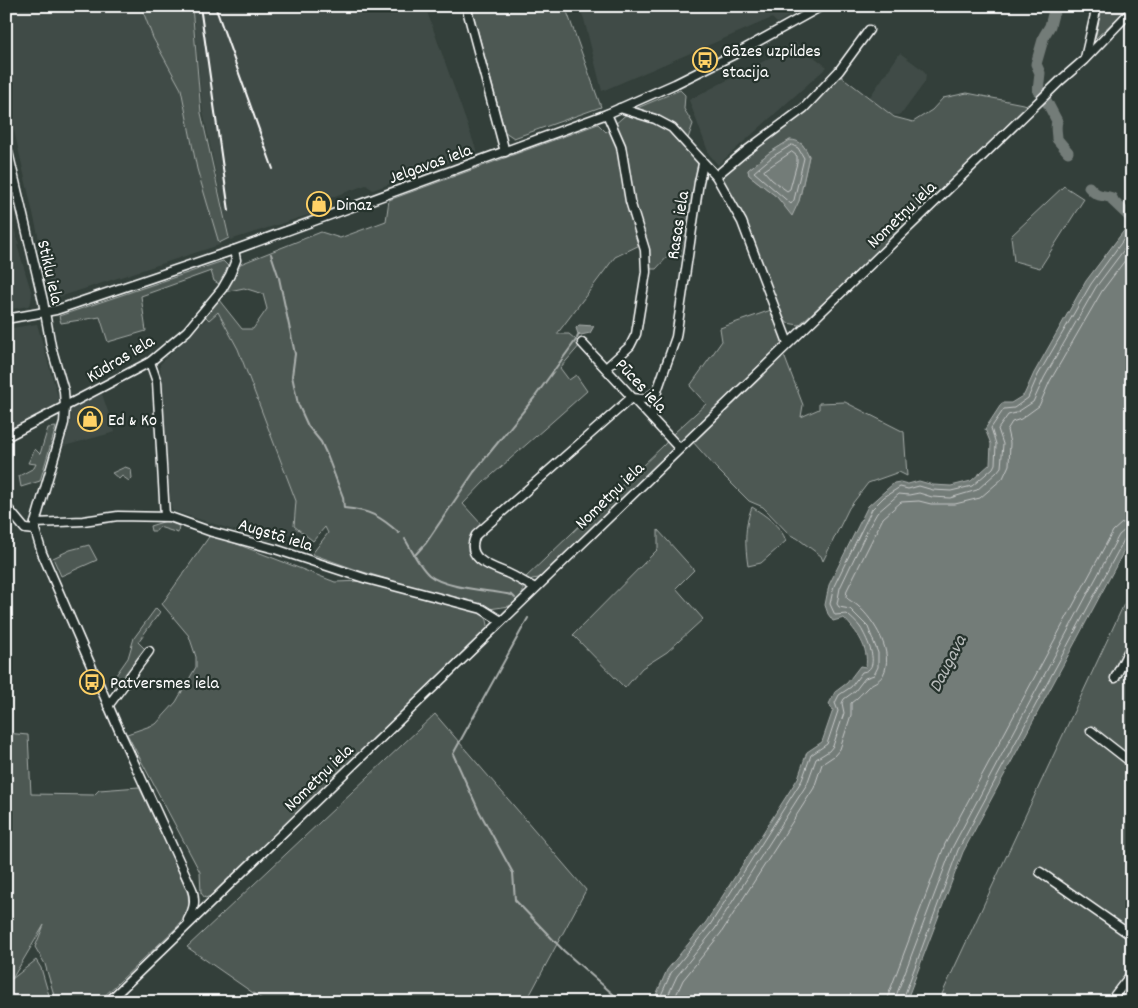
<svg xmlns="http://www.w3.org/2000/svg" width="1138" height="1008" font-family="Dekko,sans-serif">
  <style>
    .built { fill: #404c47 }
    .green { fill: #4d5853; stroke: #a6aca9; fill-rule: evenodd }
    .water { fill: #737b78; stroke: #abb0ae }
    .lines { fill: none; stroke-linecap: round; stroke-linejoin: round }
    .shore { stroke: #c7cac9; stroke-width: 1 }
    .stream { stroke: #abb0ae; stroke-width: 2 }
    .river { stroke: #737b78; stroke-width: 11 }
    .minor-casing { stroke: #fff; stroke-width: 11 }
    .minor { stroke: #26332d; stroke-width: 8 }
    .rail { stroke: #fff; stroke-width: 2 }
    .labels { text-anchor: middle; stroke-width: 4.5; stroke-linejoin: round; paint-order: stroke }
    .poi-label { font-size: 18px; fill: #fff; stroke: #26332d; text-anchor: start }
    .street-label { font-size: 18px; fill: #fff; stroke: #26332d }
    .water-label { font-size: 19px; font-style: italic; fill: #b9bdbc; stroke: #26332d }
  </style>
  <rect width="100%" height="100%" fill="#333f3a"/>
  <filter id="ink" filterUnits="userSpaceOnUse"><feTurbulence type="fractalNoise" baseFrequency=".02" numOctaves="2"/><feDisplacementMap in="SourceGraphic" scale="10" xChannelSelector="R" yChannelSelector="G"/><feConvolveMatrix kernelMatrix="1 2 1 2 8 2 1 2 1" color-interpolation-filters="sRGB"/></filter>
  <g filter="url(#ink)">
    <g class="built">
      <polygon points="6,6 186,6 219,245 56,298 49,283 6,95"/>
      <polygon points="193,6 425,6 477,152 373,190 366,185 326,199 325,196 310,202 314,213 230,240 202,107"/>
      <polygon points="579,6 806,6 777,23 772,18 602,91 584,19"/>
      <polygon points="795,42 827,67 718,165 709,154 689,100 766,60"/>
      <polygon points="900,53 923,70 926,75 925,82 903,112 898,115 891,115 869,98"/>
      <polygon points="6,190 14,222 13,225 19,244 17,245 32,294 31,302 28,306 6,310"/>
      <polygon points="217,309 238,346 309,528 268,541 173,511 171,507 160,364"/>
      <polygon points="37,324 60,404 12,430 6,413 6,329"/>
      <polygon points="102,394 115,432 64,446 71,420 71,408"/>
      <polygon points="1132,983 1132,1002 1119,1002"/>
    </g>
    <g class="green">
      <polygon points="141,6 192,6 201,113 229,238 219,243 197,169 181,89 153,38"/>
      <polygon points="471,6 565,6 601,107 514,138 505,132"/>
      <polygon points="1102,6 1130,6 1095,39"/>
      <path d="M841,76L894,117L913,122L932,110L943,98L967,93L1028,105L838,289L799,325L787,323L777,307L724,184L723,173L835,79ZM790,140L802,144L809,156L799,201L790,212L777,197L749,175L748,170L769,153Z"/>
      <polygon points="680,90 685,95 684,109 693,124 685,147 697,160 699,166 684,257 669,255 656,269 648,269 646,242 615,257 557,334 569,334 581,344 560,368 569,380 576,375 587,391 484,482 463,504 482,525 470,539 470,551 519,583 523,587 523,594 510,606 489,609 360,571 312,554 328,533 325,527 313,541 294,526 296,501 238,349 218,312 209,320 205,316 219,300 242,329 253,329 267,309 263,294 244,288 224,292 238,265 321,232 340,238 386,221 389,200 598,124 606,132 630,111"/>
      <polygon points="1064,186 1084,199 1040,268 1014,261 1011,236"/>
      <polygon points="223,261 229,267 221,285 214,281 211,271 141,296 146,331 108,342 100,317 61,323 59,316"/>
      <polygon points="771,310 783,337 781,344 539,578 532,579 530,581 524,579 664,445 674,433 706,404 690,386 722,341 720,328"/>
      <polygon points="779,356 785,358 803,405 801,417 819,409 819,403 845,402 904,432 907,476 899,472 868,483 849,508 823,561 821,556 797,538 790,535 763,507 749,501 717,469 692,441"/>
      <polygon points="56,427 40,481 21,487 19,476 34,468 36,464 28,463 35,449 40,454 48,428"/>
      <polygon points="125,467 131,469 132,478 129,481 122,476 119,479 112,473"/>
      <path d="M752,507C765,515 781,526 786,541L761,563L748,566C745,547 744,525 752,507Z"/>
      <polygon points="166,521 179,526 178,533 159,527 156,531 151,531 150,526"/>
      <polygon points="658,530 694,570 676,588 703,619 667,652 642,668 625,688 573,635 658,549"/>
      <path d="M211,534L335,582L366,581L478,610C485,615 488,619 488,628L211,896L205,898L201,893L200,872L127,734L156,724L176,702L196,667V657L189,636L162,604Z"/>
      <polygon points="89,545 97,560 61,576 53,558 70,550"/>
      <polygon points="1132,587 1132,983 1119,1002 950,1002 942,994"/>
      <polygon points="156,608 160,612 138,642 146,650 116,691 111,682 128,658 134,638"/>
      <polygon points="435,714 586,890 526,1002 266,1002 187,947"/>
      <polygon points="6,733 28,735 31,794 94,795 99,790 139,787 172,856 188,894 189,905 186,916 177,927 98,1002 56,1002 45,964 35,947 44,925 12,979 36,960 41,968 51,1002 6,1002"/>
    </g>
    <g class="water">
      <path d="M790,140C801,140 805,147 809,156L799,201L792,216L777,197L749,175L748,170L769,153Z"/>
      <path d="M1132,220V536L963,852L906,1002H653L667,970L706,922L798,778L807,752L822,742L833,710L829,704L835,692L847,683L860,666L866,667C869,647 857,632 844,618L833,621L828,614L825,605L829,585L868,506L894,483L900,482L908,484L919,481L933,485L951,486L971,481L990,464L991,444L985,429L1002,403H1011L1024,395L1034,373L1086,281Z"/>
      <polygon points="579,325 594,326 590,333 581,335 578,334 576,328"/>
    </g>
    <g class="lines">
      <g class="shore">
        <polygon points="792,145 798,148 804,158 794,200 791,204 754,172 772,157"/>
        <polygon points="792,152 797,156 797,163 790,189 787,191 772,180 764,171"/>
        <path d="M658,1002L671,973L710,925L802,780L811,755L827,744L838,711L835,703L839,695L851,687L862,672C881,670 869,643 863,632C860,625 852,619 847,614L835,615L830,604L834,586L872,509L884,497L900,487L908,489L919,486L933,490L951,491L972,486L993,468L995,464L996,444L991,428L1004,409L1014,408L1028,398L1038,375L1091,284L1132,228"/>
        <polyline points="665,1002 677,976 715,929 807,784 816,759 829,751 833,746 844,713 842,703 844,699 855,691 865,678 874,675 878,667 878,653 868,627 850,609 839,607 837,604 840,588 869,527 877,513 899,494 909,495 919,493 932,497 950,498 977,490 997,472 1001,467 1003,444 998,429 1008,415 1016,413 1033,402 1044,378 1096,287 1132,239"/>
        <path d="M673,1002L683,980L721,933L814,788L822,764L834,756L840,749L851,715V703C858,698 862,693 868,687C873,682 879,682 883,675C895,653 874,620 858,606C854,602 849,601 846,597L847,590L883,518L901,502L919,501L931,504H955L980,498L1003,478L1009,465L1010,443L1007,430L1012,422L1021,419L1039,406L1050,381L1102,291L1132,251"/>
        <polyline points="888,1002 889,993 945,844 1113,531 1122,523 1132,521"/>
        <polyline points="895,1002 896,996 952,848 1119,535 1125,530 1132,529"/>
        <polyline points="902,1002 958,850 1125,538 1132,535"/>
      </g>
      <g class="stream">
        <path d="M271,254L279,278L295,354L292,376L298,404L308,426L321,442L327,455L343,497L344,508C369,510 380,516 399,533"/>
        <polyline points="577,338 579,334"/>
        <path d="M405,539C412,551 419,566 429,575C446,589 490,590 512,595L515,598"/>
        <polyline points="415,555 426,543 474,472 534,398 576,340"/>
        <polyline points="528,618 453,754 478,809 513,873 515,900 564,951 622,1002"/>
      </g>
      <g class="river">
        <polyline points="1038,91 1040,73 1036,64 1044,36 1050,26 1053,14 1058,6"/>
        <path d="M1047,102L1057,121C1055,128 1057,133 1057,139L1068,152"/>
        <path d="M1089,187C1098,198 1101,194 1112,198L1114,202L1132,219"/>
      </g>
      <defs>
        <g id="minor">
          <polyline points="466,6 505,152"/>
          <polyline points="1085,58 1097,6"/>
          <polyline points="620,108 655,119 672,128 716,176 742,222 788,343"/>
          <path d="M6,143L43,301L51,346L64,391L65,407L64,423L35,523V530L42,553L119,730L192,889C196,901 194,909 188,920"/>
          <polyline points="716,176 746,151 804,108 839,71 869,30"/>
          <polyline points="6,319 56,310 234,250 607,114 675,84 737,53 822,6"/>
          <polyline points="582,343 679,448"/>
          <polyline points="150,362 157,382 165,516"/>
          <polyline points="606,368 630,346 636,334 646,272 645,250 630,201 621,146 607,114"/>
          <polyline points="657,391 676,337 699,182 703,164"/>
          <polyline points="631,398 646,399 657,391 652,418"/>
          <polyline points="6,437 150,362 187,331 222,289 230,275 236,260 234,250"/>
          <polyline points="6,506 25,529 35,530"/>
          <polyline points="35,523 83,521 118,516 170,517 212,532 275,549 367,579 482,609 501,621"/>
          <path d="M535,588C525,583 516,577 507,573C489,566 464,558 476,535L631,398"/>
          <polyline points="1115,678 1132,644"/>
          <polyline points="108,706 149,651"/>
          <polyline points="1091,731 1132,763"/>
          <polyline points="1040,872 1132,936"/>
          <polyline points="1115,995 1132,973"/>
          <polyline points="108,1002 1061,80 1084,60 1132,10"/>
        </g>
      </defs>
      <use href="#minor" class="minor-casing"/>
      <use href="#minor" class="minor"/>
      <g class="rail">
        <polyline points="200,6 229,211"/>
        <polyline points="215,6 273,169"/>
      </g>
    </g>
  </g>
  <defs>
    <symbol id="bus-ring" viewBox="-11 -11 22 22"><circle r="9.5" fill="#26332d" stroke="#ffd166" stroke-width="1.5"/><path d="M-5-6H5V4H4V6H2V4H-2V6H-4V4H-5ZM-3.5-4V0h7V-4ZM-3.5 1.2v1.5H-2V1.2ZM2 1.2v1.5H3.5V1.2Z" fill="#ffd166"/></symbol>
    <symbol id="shop-ring" viewBox="-11 -11 22 22"><circle r="9.5" fill="#26332d" stroke="#ffd166" stroke-width="1.5"/><path d="M-5-2.5h2.3a2.7 3.5 0 0 1 5.4 0H5L5.5 6h-11ZM-1.5-2.5h3a1.5 2.3 0 0 0-3 0Z" fill="#ffd166"/></symbol>
  </defs>
  <g fill-rule="evenodd">
    <use href="#bus-ring" x="691" y="46" width="28" height="28"/>
    <use href="#shop-ring" x="305" y="190" width="28" height="28"/>
    <use href="#shop-ring" x="76" y="405" width="28" height="28"/>
    <use href="#bus-ring" x="78" y="668" width="28" height="28"/>
  </g>
  <g class="labels">
    <g class="poi-label">
      <text x="722" y="56">Gāzes uzpildes<tspan x="722" dy="21">stacija</tspan></text>
      <text x="336" y="210">Dinaz</text>
      <text x="108" y="425">Ed &amp; Ko</text>
      <text x="110" y="688">Patversmes iela</text>
    </g>
    <g class="street-label">
      <text transform="translate(430 163) rotate(-20)" y="6">Jelgavas iela</text>
      <text transform="translate(901 214) rotate(-44)" y="6">Nometņu iela</text>
      <text transform="translate(677 225) rotate(-81)" y="6">Rasas iela</text>
      <text transform="translate(51 272) rotate(77)" y="6">Stiklu iela</text>
      <text transform="translate(120 358) rotate(-31)" y="6">Kūdras iela</text>
      <text transform="translate(642 385) rotate(47)" y="6">Pūces iela</text>
      <text transform="translate(609 495) rotate(-44)" y="6">Nometņu iela</text>
      <text transform="translate(276 534) rotate(17)" y="6">Augstā iela</text>
      <text transform="translate(318 777) rotate(-44)" y="6">Nometņu iela</text>
    </g>
    <g class="water-label">
      <text transform="translate(946 663) rotate(-63)" y="7">Daugava</text>
    </g>
  </g>
  <rect width="1138" height="1008" fill="none" stroke="#26332d" stroke-width="25"/>
  <rect x="12" y="12" width="1113" height="983" fill="none" stroke="#fff" stroke-width="2" filter="url(#ink)"/>
</svg>
